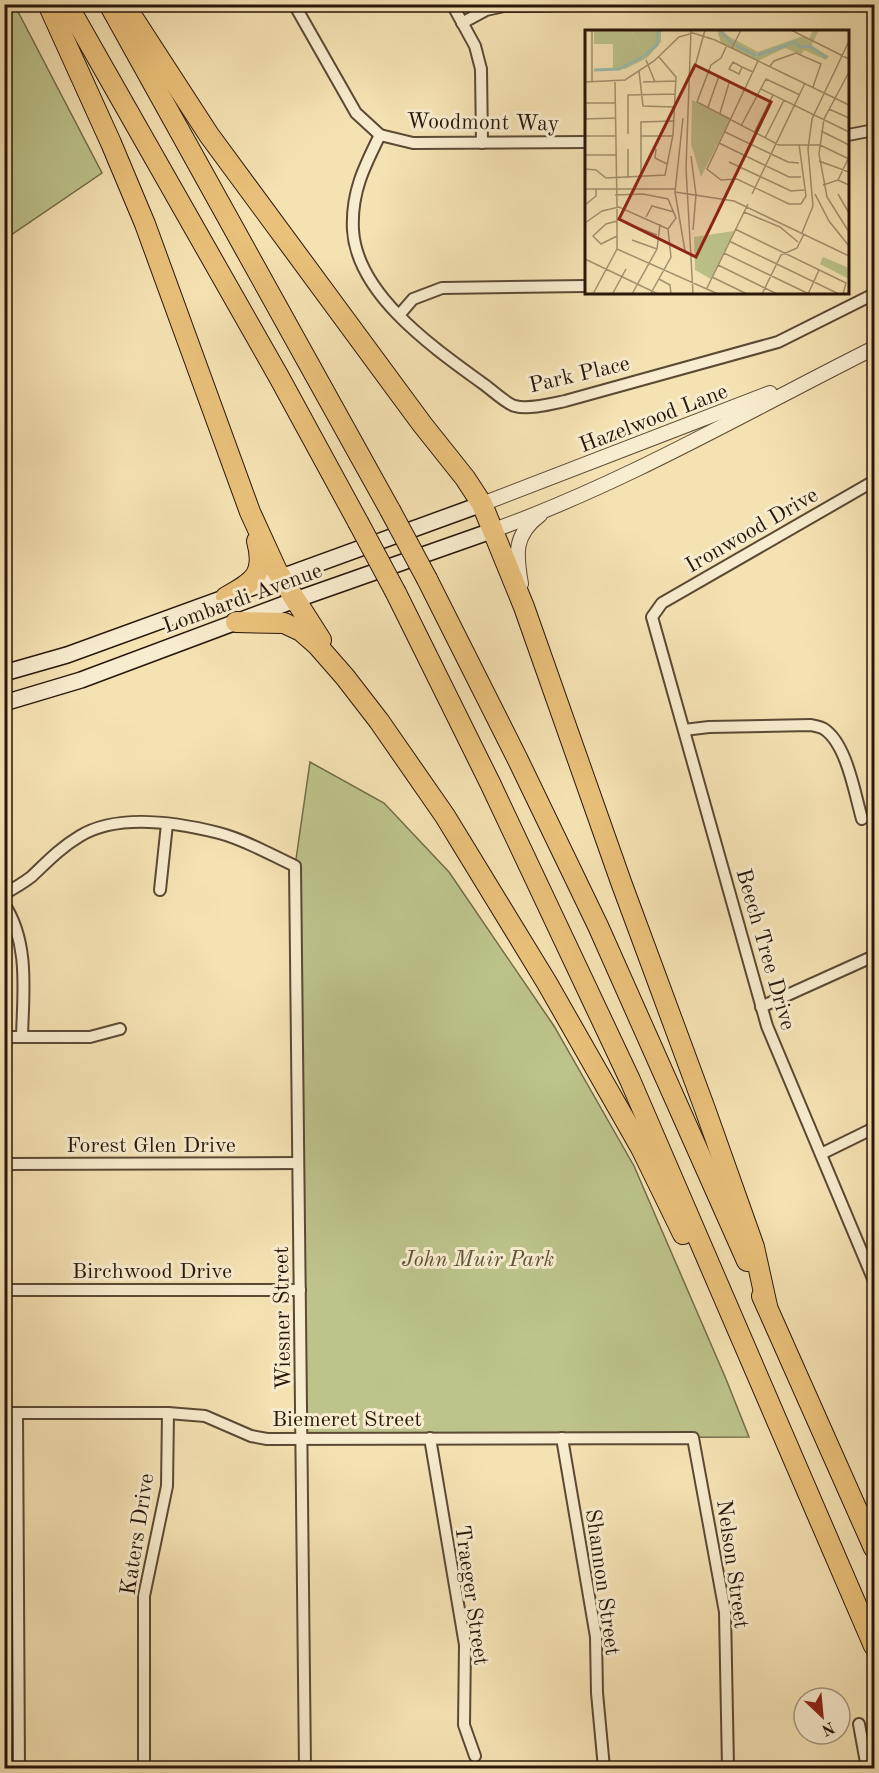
<svg xmlns="http://www.w3.org/2000/svg" width="879" height="1773" font-family="'Old Standard TT',serif">
  <style>
    .park { fill: #bdc38b; stroke: #726c4a; stroke-width: 1.5 }
    .lines { fill: none; stroke-linecap: round; stroke-linejoin: round }
    .minor-casing { stroke: #5b4934; stroke-width: 14 }
    .tertiary-casing { stroke: #5b4934; stroke-width: 16 }
    .secondary-casing { stroke: #28160a; stroke-width: 18 }
    .motorway-casing { stroke: #28160a; stroke-width: 22 }
    .minor { stroke: #f8ecce; stroke-width: 10 }
    .tertiary { stroke: #f8ecce; stroke-width: 14 }
    .secondary { stroke: #f8ecce; stroke-width: 15 }
    .motorway { stroke: #eac17a; stroke-width: 20 }
    .motorway-bridge-casing { stroke: #28160a; stroke-width: 22; stroke-linecap: butt }
    .motorway-bridge { stroke: #eac17a; stroke-width: 20 }
    .labels { text-anchor: middle; stroke-width: 6; stroke-linejoin: round; paint-order: stroke }
    .street-label { font-size: 22px; fill: #28160a; stroke: #f8ecce }
    .park-label { font-size: 22px; font-style: italic; fill: #5c5337; stroke: #f8ecce }
    .inset-river { fill: none; stroke: #9cbdb1; stroke-width: 3 }
    .inset-road { fill: none; stroke: #a3906f; stroke-width: 1.5 }
    .view { fill: #8f2418; fill-opacity: 0.15; stroke: #8f2418; stroke-width: 3 }
    .inset-edge { fill: none; stroke: #28160a; stroke-width: 3 }
  </style>
  <rect width="100%" height="100%" fill="#f5e2b3"/>
  <filter id="stains"><feTurbulence type="fractalNoise" baseFrequency=".00333" numOctaves="4"/><feColorMatrix values="0 0 0 0 .2 0 0 0 0 .09 0 0 0 0 .02 0 0 0 .5 -.17"/></filter>
  <radialGradient id="worn" r=".72"><stop offset=".6" stop-color="#630" stop-opacity="0"/><stop offset="1" stop-color="#630" stop-opacity=".3"/></radialGradient>
  <g class="park">
    <polygon points="14,4 102,173 5,239 4,5"/>
    <polygon points="310,762 384,803 449,872 554,1026 634,1166 726,1379 749,1437 301,1439 295,866"/>
  </g>
  <g class="lines">
    <defs>
      <g id="minor">
        <polyline points="294,4 356,113 380,135 413,143 586,142"/>
        <polyline points="452,4 475,46 481,69 482,143"/>
        <polyline points="462,23 486,10 504,6 681,4"/>
        <path d="M380,135C364,167 351,193 353,230C357,295 434,348 482,383C490,388 506,404 515,406C528,410 551,404 565,401L778,342L874,294"/>
        <polyline points="848,135 874,130"/>
        <polyline points="400,314 413,299 442,288 586,286"/>
        <polyline points="874,481 662,603 652,617 767,1026 874,1281"/>
        <path d="M684,730L709,727L811,725C815,726 821,727 824,729C847,744 855,795 862,819"/>
        <polyline points="160,890 167,824"/>
        <path d="M4,894C13,889 23,883 31,877C48,861 60,848 80,836C118,813 179,823 219,833C246,840 271,855 295,866L305,1768"/>
        <path d="M4,904C30,943 23,994 22,1037"/>
        <polyline points="761,1007 874,956"/>
        <polyline points="4,1037 90,1037 120,1029"/>
        <polyline points="821,1154 874,1128"/>
        <polyline points="4,1164 298,1163"/>
        <polyline points="4,1290 300,1290"/>
        <polyline points="4,1413 168,1413 205,1416 251,1436 267,1439 693,1438 725,1612 728,1768"/>
        <polyline points="17,1413 19,1768"/>
        <polyline points="430,1438 465,1645 464,1725 475,1756"/>
        <polyline points="562,1438 596,1637 597,1693 604,1768"/>
        <polyline points="859,1724 867,1768"/>
        <polyline points="144,1768 144,1596 167,1486 168,1413"/>
      </g>
      <g id="tertiary">
        <polyline points="482,504 770,393"/>
        <path d="M494,530C627,482 748,411 874,348"/>
        <path d="M521,584C516,555 513,535 540,515"/>
      </g>
      <g id="secondary">
        <polyline points="4,673 67,655 482,504"/>
        <polyline points="4,703 81,680 295,600 494,530"/>
      </g>
      <g id="motorway">
        <polyline points="48,4 111,143 145,224 250,512 277,571 321,640"/>
        <polyline points="67,4 279,377 358,522"/>
        <polyline points="109,4 390,510"/>
        <polyline points="124,4 209,135 422,424 465,478 482,504 524,607 621,882 705,1109 754,1247 767,1306"/>
        <polyline points="427,579 518,760 598,926 747,1261"/>
        <polyline points="396,593 490,783 630,1080 874,1646"/>
        <path d="M226,597C253,582 266,575 257,541"/>
        <polyline points="236,622 284,623 301,631 317,645 345,677 379,721 445,816 547,983 641,1148 683,1234"/>
        <polyline points="762,1296 874,1548"/>
      </g>
    </defs>
    <use href="#minor" class="minor-casing"/>
    <use href="#tertiary" class="tertiary-casing"/>
    <use href="#secondary" class="secondary-casing"/>
    <use href="#motorway" class="motorway-casing"/>
    <use href="#minor" class="minor"/>
    <use href="#tertiary" class="tertiary"/>
    <use href="#secondary" class="secondary"/>
    <use href="#motorway" class="motorway"/>
    <defs>
      <g id="motorway-bridge">
        <polyline points="390,510 427,579"/>
        <polyline points="358,522 396,593"/>
      </g>
    </defs>
    <use href="#motorway-bridge" class="motorway-bridge-casing"/>
    <use href="#motorway-bridge" class="motorway-bridge"/>
  </g>
  <g class="labels">
    <g class="street-label">
      <text transform="translate(483 121) rotate(1)" y="8">Woodmont Way</text>
      <text transform="translate(579 373) rotate(-13)" y="8">Park Place</text>
      <text transform="translate(653 417) rotate(-21)" y="8">Hazelwood Lane</text>
      <text transform="translate(751 529) rotate(-30)" y="8">Ironwood Drive</text>
      <text transform="translate(242 597) rotate(-20)" y="8">Lombardi Avenue</text>
      <text transform="translate(767 949) rotate(74)" y="8">Beech Tree Drive</text>
      <text x="151" y="1152">Forest Glen Drive</text>
      <text x="152" y="1278">Birchwood Drive</text>
      <text transform="translate(281 1318) rotate(-91)" y="8">Wiesner Street</text>
      <text x="347" y="1426">Biemeret Street</text>
      <text transform="translate(136 1534) rotate(-81)" y="8">Katers Drive</text>
      <text transform="translate(734 1564) rotate(82)" y="8">Nelson Street</text>
      <text transform="translate(604 1582) rotate(82)" y="8">Shannon Street</text>
      <text transform="translate(473 1595) rotate(82)" y="8">Traeger Street</text>
    </g>
    <g class="park-label">
      <text x="478" y="1266">John Muir Park</text>
    </g>
  </g>
  <g transform="translate(585 30)">
    <rect width="264" height="264" fill="#f5e2b3"/>
    <path d="M46,0H76V12L62,28Z" fill="#bdc38b"/>
    <path d="M9,0H46L62,28L40,39H28V14H9ZM132,0L173,22L218,6L224,9L228,0H234L226,17L244,26L241,30L219,20L216,25L200,18L173,31L136,13ZM107,70L146,88L116,147L106,114ZM149,201L126,249L110,240L109,207ZM238,227L264,238V249L235,234Z" fill="#bdc38b"/>
    <path class="inset-river" d="M135,0L148,14M151,15L171,26M225,16L242,28M173,25L210,12L215,17L225,16M59,26L72,15L73,2L77,0M9,40L34,39L58,27"/>
    <path class="inset-road" d="M106,0L101,138L108,264M206,0L264,29M142,15L136,28L126,35L112,72L194,115H235L264,129M147,18L156,0M61,30L70,52M173,31L122,139L136,150L152,149L204,174H216L221,166L214,114M185,36L189,31L211,23L236,34L228,57M157,37L154,44L144,39L148,32L157,37L168,42M109,40L120,0M54,41L58,76L89,77M264,42L239,89L234,124L242,167L264,202M0,52L40,50L69,31L94,7L108,3L130,10L264,75M7,52V0M30,52L32,177M58,52L91,51M176,59L264,102M0,68L1,88M1,73H31M123,77L134,46M244,79L264,88M135,83L144,53M98,88L90,162L100,221M0,89L31,88M156,96L181,49L215,65M236,101L264,115M140,102L203,132L214,133M169,103L188,65M43,104V65L90,64M0,106H31M55,106H87M180,108L199,70M134,113L204,147H216M71,119L70,128L82,134M0,125H31M106,126L111,165L108,200M234,131L264,142M144,132L206,161L219,160M0,139L11,140L21,148L80,145L88,105L91,47L74,27M43,148V119M56,148V92L88,91M253,150L264,127M238,155L253,150L264,155M0,159H90M90,162L149,171L264,226M167,164L220,53M230,164L244,191L264,216M253,164L264,183M30,165L58,164L83,169L91,188L83,199M0,175L11,166V159M159,182L195,197L213,212M61,187L67,176L89,182M32,191L21,194L8,206L16,214L32,206M0,193L17,181L34,177L83,199M46,195L72,205M150,199L261,253L258,264M217,203L228,176L223,119L227,89L264,11M47,210L72,219M144,211L254,264M32,219L133,264M139,223L224,264M0,229L73,264M133,235L192,264M127,247L162,264M74,249L85,255L86,264M122,258L163,174M28,263L41,239M66,263L86,227L83,199M8,264L32,219V177M47,264L72,219L75,194M177,264L196,225L212,218L219,204M223,264L234,240"/>
    <path class="view" d="M110,35L186,72L111,227L34,189Z"/>
    <rect width="264" height="264" class="inset-edge"/>
  </g>
  <rect width="879" height="1773" fill="none" stroke="#f5e2b3" stroke-width="24"/>
  <rect x="6" y="6" width="867" height="1761" fill="none" stroke="#28160a" stroke-width="3"/>
  <rect x="12" y="12" width="855" height="1749" fill="none" stroke="#28160a" stroke-width="1.5"/>
  <g transform="translate(822 1716) rotate(154)"><circle r="28" fill="#f8ecce" stroke="#a59680" stroke-width="1.5"/>
  <path d="M0-4.5L10 22L0 15L-10 22Z" fill="#8f2418"/>
  <text y="-9" font-size="16" font-weight="bold" text-anchor="middle" fill="#28160a">N</text>
  </g>
  <rect width="100%" height="100%" filter="url(#stains)"/>
  <rect width="100%" height="100%" fill="url(#worn)"/>
</svg>
